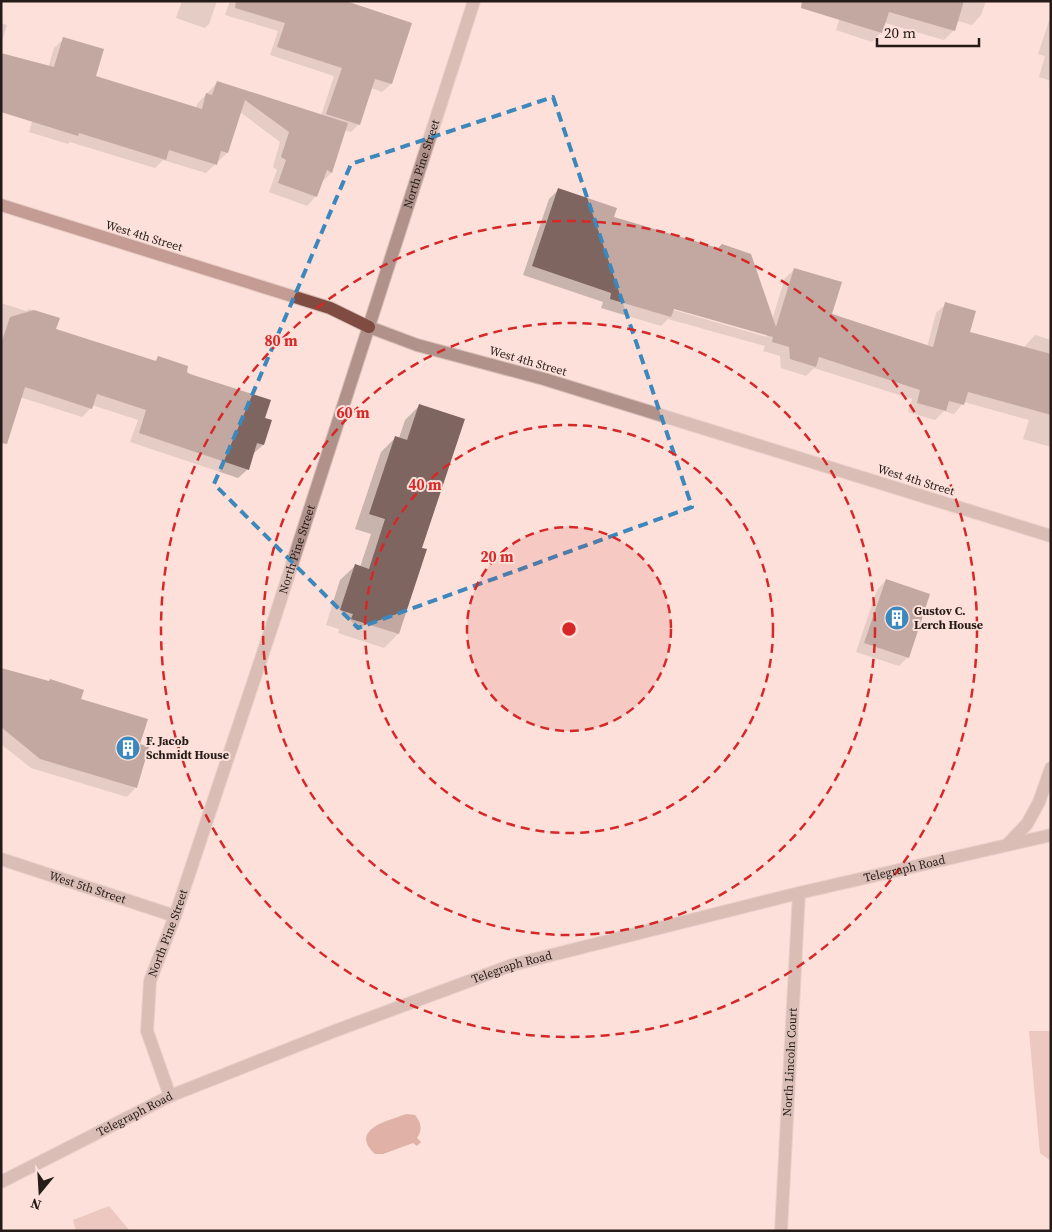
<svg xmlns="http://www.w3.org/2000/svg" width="1052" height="1232" font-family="'Source Serif 4',serif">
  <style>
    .green { fill: #d9aba2 }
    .water { fill: #bd796c }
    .shadow { fill: #0003; fill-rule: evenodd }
    .building { fill: #7e6560 }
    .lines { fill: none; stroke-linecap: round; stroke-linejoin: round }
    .minor-casing { stroke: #d5bdb6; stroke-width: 14 }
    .major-casing { stroke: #d5bdb6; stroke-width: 14 }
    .minor { stroke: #b1928b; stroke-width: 12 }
    .major { stroke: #804b40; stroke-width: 12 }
    .marked { fill: none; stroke: #3c87bb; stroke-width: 4; stroke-dasharray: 10 6; stroke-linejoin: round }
    .ring { fill: none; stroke: #d62828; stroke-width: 2.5; stroke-dasharray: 9 6 }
    .labels { text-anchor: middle; stroke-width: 4; stroke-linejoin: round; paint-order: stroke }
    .street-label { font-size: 12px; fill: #251b18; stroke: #fce0d9 }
    .poi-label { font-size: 12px; font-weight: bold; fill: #251b18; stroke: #fce0d9; text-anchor: start }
    .centre { fill: #d62828; stroke: #fce0d9; stroke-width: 2.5 }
    .ring-label { font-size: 15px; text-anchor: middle; font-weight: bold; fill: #d62828; stroke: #fce0d9; stroke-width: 4; stroke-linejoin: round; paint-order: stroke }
  </style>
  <rect width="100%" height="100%" fill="#fce0d9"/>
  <g class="green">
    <polygon points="1029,1031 1051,1031 1051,1161 1040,1153"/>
    <polygon points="109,1206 130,1231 76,1231 73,1220"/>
  </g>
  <path class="water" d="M406,1114L415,1115C421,1122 423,1130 417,1138L421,1142L417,1146L413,1143L383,1154H375C349,1129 388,1121 406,1114Z"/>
  <g class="shadow">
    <polygon points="182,1 217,1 209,24 205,28 176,18"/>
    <polygon points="230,1 342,1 411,24 391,84 382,92 371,88 359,124 351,132 344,130 331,173 321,183 316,196 307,206 269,192 277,170 273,167 280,142 240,112 227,153 206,173 163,160 155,168 70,142 68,144 29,132 54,48 64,39 95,77 196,108 197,104 217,83 321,116 334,76 270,55 278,31 225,15"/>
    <polygon points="818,1 986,1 981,15 972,25 958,21 954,30 944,40 885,23 881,32 872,42 836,30 843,8"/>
    <polygon points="1051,15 1051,81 1039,77 1045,56 1038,54"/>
    <polygon points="1,23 7,25 1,45"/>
    <path d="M559,189L613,218L772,320L785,278L795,269L831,315L927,347L936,313L946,304L969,333L1024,348L1026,345L1035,335L1051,340V447L1023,439L1029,420L964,402L954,414L944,411L935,420L908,412L912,399L814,368L806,376L781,368L780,356L763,351L765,346L668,319L661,326L601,308L603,302L523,275L549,199ZM668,306L767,334V337L667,308Z"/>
    <polygon points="1,303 26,311 29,309 58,319 55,329 154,362 158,358 185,372 264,419 270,421 263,445 253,454 248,469 238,478 130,442 138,420 92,405 91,408 82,417 20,397 1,402"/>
    <polygon points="420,405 420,548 398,634 384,648 338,633 339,629 326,625 340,580 355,566 360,567 371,534 355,529 381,452 396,437 399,438 405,420"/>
    <polygon points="886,580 908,657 899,666 856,652 877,590"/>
    <polygon points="1,669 79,700 139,745 136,787 127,797 31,768 1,744"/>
  </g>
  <g class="building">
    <polygon points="236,1 346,1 412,23 392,84 375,79 360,125 326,114 342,68 277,47 285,23 235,8"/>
    <polygon points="802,1 964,1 955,31 889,12 882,33 801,8"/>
    <polygon points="63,37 104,49 96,76 202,109 206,93 212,95 217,81 348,123 332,173 327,170 317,197 278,183 286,160 281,157 289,132 245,100 228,153 221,151 217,165 169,150 166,160 79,133 78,136 1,112 1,53 54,67"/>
    <polygon points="558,188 617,208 614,217 718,248 722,244 751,254 776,327 794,268 842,282 832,314 933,347 945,302 976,311 970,332 1051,354 1051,415 968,392 964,405 949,401 946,411 917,403 920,390 819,357 816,367 790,359 789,347 772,342 773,337 674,309 671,317 610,299 611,293 532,266"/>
    <polygon points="34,310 60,318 56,329 156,361 158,356 188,366 187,372 190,374 271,400 265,418 272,420 264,445 257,443 249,470 139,433 146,410 97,394 92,409 25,387 7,444 1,443 1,344 10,317"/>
    <polygon points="419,404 465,419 422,548 427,549 399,634 351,619 353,614 340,610 355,564 369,569 385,519 369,514 395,436 407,440"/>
    <polygon points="886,579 930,594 909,658 864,643"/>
    <polygon points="1,668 49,681 50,679 84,690 81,699 148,719 140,744 149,747 137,788 40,759 1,727"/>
  </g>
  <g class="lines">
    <defs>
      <g id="minor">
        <polyline points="369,327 417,345 544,379 1051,536"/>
        <polyline points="1007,845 1027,824 1039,802 1051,768"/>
        <path id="s1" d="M1,859L175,916"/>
        <path id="s2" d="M170,1096L147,1031L150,981L175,916L275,617L474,1"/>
        <path id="s3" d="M1,1182L170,1096L332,1032L512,965L799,893L1051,835"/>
        <path id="s4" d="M781,1231L799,893"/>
      </g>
      <polyline id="major" points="1,205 330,308 369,327"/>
    </defs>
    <use href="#minor" class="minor-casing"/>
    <use href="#major" class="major-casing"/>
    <use href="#minor" class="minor"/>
    <use href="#major" class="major"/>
  </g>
  <path d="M0 0H1052V1232H0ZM553,97L692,507L358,628L214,484L351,164Z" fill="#fce0d9" fill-opacity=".55" fill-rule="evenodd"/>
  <path class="marked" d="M553,97L692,507L358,628L214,484L351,164Z"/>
  <circle cx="569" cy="629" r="102" fill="#d62828" fill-opacity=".12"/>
  <g class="ring">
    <circle cx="569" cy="629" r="102"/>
    <circle cx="569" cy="629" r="204"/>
    <circle cx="569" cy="629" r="306"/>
    <circle cx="569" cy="629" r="408"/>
  </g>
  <defs>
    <symbol id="building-disc" viewBox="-11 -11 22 22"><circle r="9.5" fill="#3c87bb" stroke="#fce0d9"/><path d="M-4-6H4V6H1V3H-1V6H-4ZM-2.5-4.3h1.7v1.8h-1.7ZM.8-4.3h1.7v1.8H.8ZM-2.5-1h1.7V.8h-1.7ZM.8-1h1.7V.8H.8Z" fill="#fff"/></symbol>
  </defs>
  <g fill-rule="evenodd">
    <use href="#building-disc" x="883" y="604" width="28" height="28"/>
    <use href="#building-disc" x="114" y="734" width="28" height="28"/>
  </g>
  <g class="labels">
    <g class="street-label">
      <text dy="4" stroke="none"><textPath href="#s2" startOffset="980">North Pine Street</textPath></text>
      <text transform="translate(144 236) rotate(17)" y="4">West 4th Street</text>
      <text transform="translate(528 361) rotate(16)" y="4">West 4th Street</text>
      <text transform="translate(916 480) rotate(17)" y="4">West 4th Street</text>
      <text dy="4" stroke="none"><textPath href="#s2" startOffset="575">North Pine Street</textPath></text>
      <text dy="4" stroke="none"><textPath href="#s3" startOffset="960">Telegraph Road</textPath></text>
      <text dy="4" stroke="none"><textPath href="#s1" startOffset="91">West 5th Street</textPath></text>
      <text dy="4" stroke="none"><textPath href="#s2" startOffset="170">North Pine Street</textPath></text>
      <text dy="4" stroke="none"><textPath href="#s3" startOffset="555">Telegraph Road</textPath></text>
      <text dy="4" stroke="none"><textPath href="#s4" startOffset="169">North Lincoln Court</textPath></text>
      <text dy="4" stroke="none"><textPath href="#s3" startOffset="150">Telegraph Road</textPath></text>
    </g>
    <g class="poi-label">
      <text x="914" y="615">Gustov C.<tspan x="914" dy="14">Lerch House</tspan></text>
      <text x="146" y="745">F. Jacob<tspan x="146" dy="14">Schmidt House</tspan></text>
    </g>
  </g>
  <circle cx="569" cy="629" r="8" class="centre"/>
  <g class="ring-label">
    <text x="281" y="346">80 m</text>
    <text x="353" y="418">60 m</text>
    <text x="425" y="490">40 m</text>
    <text x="497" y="562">20 m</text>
  </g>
  <rect width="1052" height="1232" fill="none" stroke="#251b18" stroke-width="5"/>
  <g transform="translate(40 1192) rotate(198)" stroke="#fce0d9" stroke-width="4" paint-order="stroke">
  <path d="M0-4L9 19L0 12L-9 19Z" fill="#251b18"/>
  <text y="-8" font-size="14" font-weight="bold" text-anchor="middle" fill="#251b18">N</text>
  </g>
  <path d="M877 38v8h102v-8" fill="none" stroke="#251b18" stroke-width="2.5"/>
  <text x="884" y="38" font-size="15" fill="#251b18" stroke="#fce0d9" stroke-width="4" paint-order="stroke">20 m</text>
</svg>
